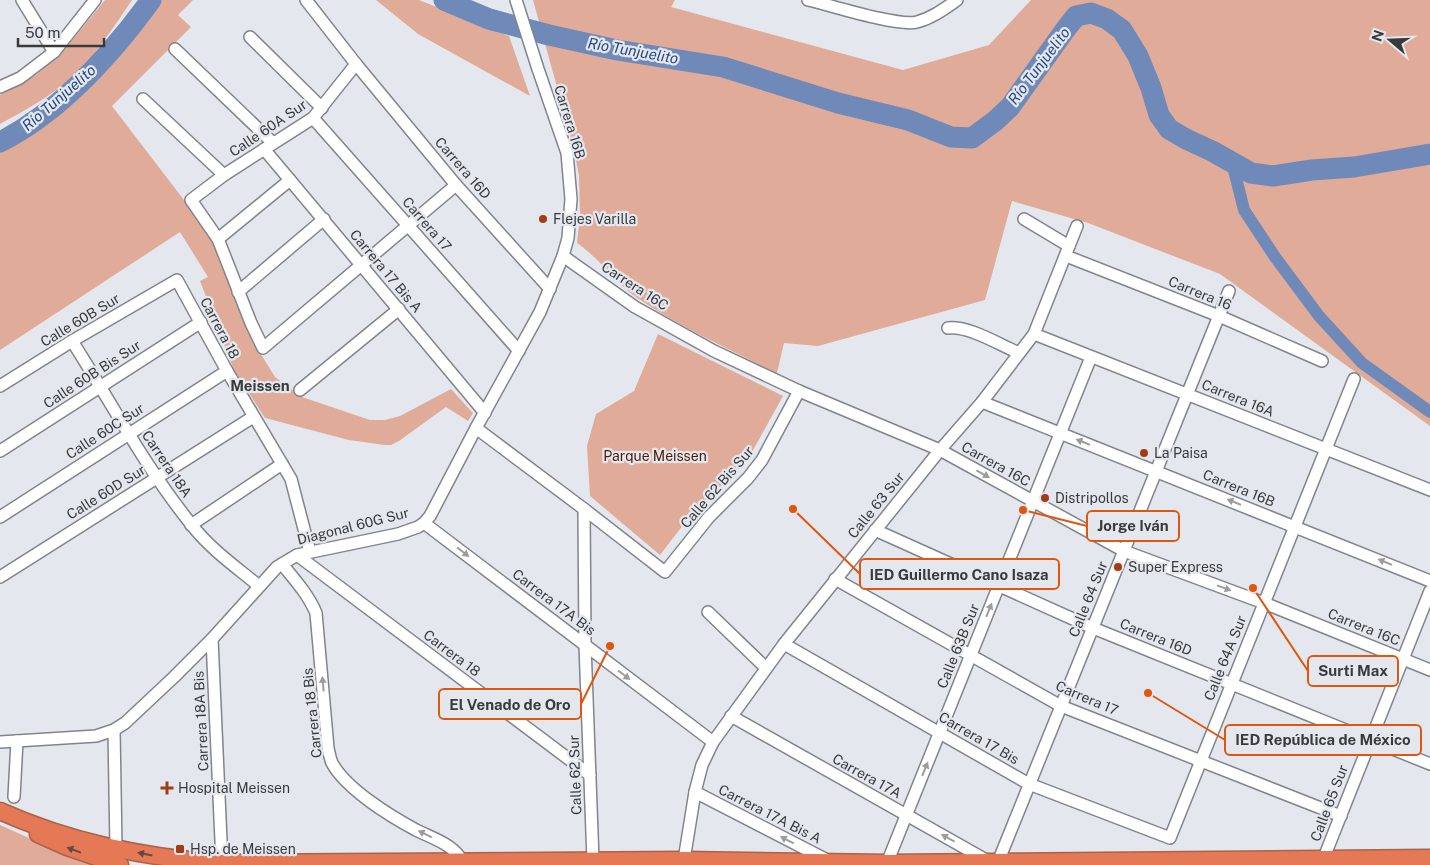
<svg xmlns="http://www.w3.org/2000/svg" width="1430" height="865" font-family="'Public Sans',sans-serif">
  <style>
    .green { fill: #e0ab99 }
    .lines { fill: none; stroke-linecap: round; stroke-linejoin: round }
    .canal { stroke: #6f8ab9; stroke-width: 12 }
    .river { stroke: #6f8ab9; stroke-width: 21 }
    .minor-casing { stroke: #81848a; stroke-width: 14 }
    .highway-casing { stroke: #a9634c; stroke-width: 19 }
    .minor { stroke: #fff; stroke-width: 11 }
    .highway { stroke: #e67955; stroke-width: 16 }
    .oneway { fill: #9c9c9e }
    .oneway2 { fill: #644a42 }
    .poi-dot { fill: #a23c15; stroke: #e4e8ee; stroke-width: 2 }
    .labels { text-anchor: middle; stroke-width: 4.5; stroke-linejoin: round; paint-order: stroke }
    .street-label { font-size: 14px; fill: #383a3c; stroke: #e4e8ee }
    .poi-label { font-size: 14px; fill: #383a3c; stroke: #e4e8ee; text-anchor: start }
    .park-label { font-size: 14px; fill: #4e1906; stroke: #e4e8ee }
    .water-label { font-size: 15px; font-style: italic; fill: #264883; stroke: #e4e8ee }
    .neighbourhood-label { font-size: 15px; font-weight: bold; fill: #383a3c; stroke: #e4e8ee }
    .leader { fill: none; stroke: #df570e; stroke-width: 2 }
    .callout-dot { fill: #df570e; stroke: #e4e8ee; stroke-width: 2 }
    .callout { fill: #e4e8ee; stroke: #df570e; stroke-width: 2 }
    .callout-label { font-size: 15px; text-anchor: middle; font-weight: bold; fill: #383a3c }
  </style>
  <rect width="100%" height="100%" fill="#e4e8ee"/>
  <g class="green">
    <path d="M105,0H132C113,28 94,58 68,81C47,98 24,111 0,124V95L36,75L60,55Z"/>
    <polygon points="161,0 193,0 178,15 191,27 112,106 210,234 259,351 275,377 302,397 370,420 385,420 400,416 451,389 473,413 468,421 446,407 399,441 391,445 385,445 349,440 265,418 234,370 200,281 208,277 180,232 0,350 0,149 32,133 78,97 138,32"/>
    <polygon points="376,0 419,0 509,36 530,96 418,34"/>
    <path d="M533,0H675L671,7L903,70L989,45L1031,0H1430V426L1220,274L1088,223L1012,201L985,300L818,346L784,343L777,373C730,350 680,327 636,297C614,281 599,258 577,243L580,216L579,176L573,145Z"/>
    <polygon points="658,334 783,396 747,461 693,512 660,555 590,496 587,446 596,414 634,391"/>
    <polygon points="0,825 58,851 98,865 0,865"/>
  </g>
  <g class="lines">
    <polyline class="canal" points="1232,162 1244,210 1275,257 1319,316 1362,363 1430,412"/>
    <g class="river">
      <polyline points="444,0 489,19 549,35 617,50 723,67 838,103 908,120 951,137 972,138 995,121 1010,107 1065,30 1076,16 1091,13 1107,19 1122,30 1138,56 1151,88 1159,115 1169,129 1186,139 1212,151 1251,173 1273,176 1312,170 1354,167 1430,154"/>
      <path d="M0,142C61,111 111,55 151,0"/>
    </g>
    <defs>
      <g id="minor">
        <polyline points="22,0 54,52"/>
        <polyline points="306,0 356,64 313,118 224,175 191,200 218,239 251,323 263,348 456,185"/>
        <path d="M808,0C830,5 898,27 917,22C932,18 944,9 957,0"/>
        <polyline points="250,37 322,108"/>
        <polyline points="175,49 273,143"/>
        <polyline points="356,64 456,185 550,289"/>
        <polyline points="0,87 20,78 54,52 95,0"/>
        <polyline points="143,99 224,175"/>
        <polyline points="313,118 519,351"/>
        <polyline points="264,149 485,413"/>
        <polyline points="1024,219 1069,246"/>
        <polyline points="218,239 290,180"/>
        <polyline points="563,256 635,307 714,351 799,391 940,450 1124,551 1264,603 1430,670"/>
        <polyline points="1066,256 1219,316 1322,361"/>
        <polyline points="238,292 324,219"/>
        <path d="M948,328C970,326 998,344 1019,353"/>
        <polyline points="1034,334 1430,490"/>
        <path d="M72,341C111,402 145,467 191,524C209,548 236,567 259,586"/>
        <polyline points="0,386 72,341 177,280 227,371 291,479 310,552"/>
        <polyline points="300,390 399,309"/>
        <polyline points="982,402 1430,581"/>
        <polyline points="476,428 584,509 665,572 709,517 748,478 762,460 799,391"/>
        <polyline points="0,451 201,322"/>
        <polyline points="584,509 585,645 593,860"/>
        <polyline points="0,517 227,371"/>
        <polyline points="424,523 713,742"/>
        <polyline points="191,525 282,464"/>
        <polyline points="875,530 1093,628 1430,764"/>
        <polyline points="297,555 590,775"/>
        <path d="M282,564C294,579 308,594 316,613L328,748C329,753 330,758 332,763C346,789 390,816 416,830C434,839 453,844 463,862"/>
        <polyline points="0,577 253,417"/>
        <polyline points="835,579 1061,706 1341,816"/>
        <polyline points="708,612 766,668"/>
        <polyline points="212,639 222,863"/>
        <polyline points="784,644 1029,784 1170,838 1354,379"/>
        <polyline points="731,716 988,861"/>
        <polyline points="114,730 116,848"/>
        <polyline points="0,742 96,736 114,730 125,723 174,677 212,639 277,567 297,555 398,534 418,527 424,523 430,516 476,428 540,312 563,256 568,238 571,199 567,153 538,69 516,0"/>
        <polyline points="695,792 827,860"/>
        <polyline points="14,797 17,741"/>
        <polyline points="684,860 695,792 702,765 713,742 784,644 940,450 982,402 1034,334 1077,226"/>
        <polyline points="1323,860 1430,591"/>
        <polyline points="998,862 1229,291"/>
        <polyline points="887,863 1091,357"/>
      </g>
      <g id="highway">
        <path d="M0,811C69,842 148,858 222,863L684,860L887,863L1430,858"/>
        <polyline points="38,834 67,847 120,865"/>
      </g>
    </defs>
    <use href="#minor" class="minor-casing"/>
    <use href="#highway" class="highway-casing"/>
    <use href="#minor" class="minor"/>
    <use href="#highway" class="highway"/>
  </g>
  <defs><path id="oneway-solid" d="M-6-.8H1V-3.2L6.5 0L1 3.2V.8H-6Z" transform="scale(1.25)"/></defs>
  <g class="oneway">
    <use href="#oneway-solid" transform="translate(1083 442) rotate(-158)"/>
    <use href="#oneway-solid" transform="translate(983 474) rotate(29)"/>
    <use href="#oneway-solid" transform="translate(1234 502) rotate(-158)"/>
    <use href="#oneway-solid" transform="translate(463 552) rotate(37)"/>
    <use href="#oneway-solid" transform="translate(1385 562) rotate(-158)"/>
    <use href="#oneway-solid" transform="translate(1224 588) rotate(20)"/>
    <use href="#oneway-solid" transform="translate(989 610) rotate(-68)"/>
    <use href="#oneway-solid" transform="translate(624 675) rotate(37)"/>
    <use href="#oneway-solid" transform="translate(323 684) rotate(-95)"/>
    <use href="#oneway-solid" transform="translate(925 769) rotate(-68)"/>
    <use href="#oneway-solid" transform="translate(425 834) rotate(-154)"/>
    <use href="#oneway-solid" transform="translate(948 838) rotate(-151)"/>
    <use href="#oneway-solid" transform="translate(787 840) rotate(-153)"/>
  </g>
  <g class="oneway2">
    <use href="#oneway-solid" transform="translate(74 850) rotate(-160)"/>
    <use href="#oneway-solid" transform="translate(145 854) rotate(-169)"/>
  </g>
  <g class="poi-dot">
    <circle cx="543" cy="219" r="5"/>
    <circle cx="1144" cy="453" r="5"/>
    <circle cx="1045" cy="498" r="5"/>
    <circle cx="1118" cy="567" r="5"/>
    <path d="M164.5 780.5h5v5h5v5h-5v5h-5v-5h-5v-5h5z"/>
    <rect x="175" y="844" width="10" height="10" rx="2.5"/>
  </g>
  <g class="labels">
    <g class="street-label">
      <text transform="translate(570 122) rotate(73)" y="5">Carrera 16B</text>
      <text transform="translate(268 128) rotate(-34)" y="5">Calle 60A Sur</text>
      <text transform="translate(463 168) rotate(49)" y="5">Carrera 16D</text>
      <text transform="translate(427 224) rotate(49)" y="5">Carrera 17</text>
      <text transform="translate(386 271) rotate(50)" y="5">Carrera 17 Bis A</text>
      <text transform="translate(635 286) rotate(33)" y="5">Carrera 16C</text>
      <text transform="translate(1200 293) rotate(22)" y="5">Carrera 16</text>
      <text transform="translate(80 320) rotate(-31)" y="5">Calle 60B Sur</text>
      <text transform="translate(220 328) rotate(62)" y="5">Carrera 18</text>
      <text transform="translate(92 374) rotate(-33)" y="5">Calle 60B Bis Sur</text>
      <text transform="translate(1238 398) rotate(22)" y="5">Carrera 16A</text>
      <text transform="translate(105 431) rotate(-33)" y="5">Calle 60C Sur</text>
      <text transform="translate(167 464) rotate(56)" y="5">Carrera 18A</text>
      <text transform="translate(996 464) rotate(29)" y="5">Carrera 16C</text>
      <text transform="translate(717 487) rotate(-49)" y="5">Calle 62 Bis Sur</text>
      <text transform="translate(1239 488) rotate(22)" y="5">Carrera 16B</text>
      <text transform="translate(106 492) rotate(-32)" y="5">Calle 60D Sur</text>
      <text transform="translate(876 505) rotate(-51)" y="5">Calle 63 Sur</text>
      <text transform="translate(353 526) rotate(-14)" y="5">Diagonal 60G Sur</text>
      <text transform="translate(1088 599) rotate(-68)" y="5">Calle 64 Sur</text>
      <text transform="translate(554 602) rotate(37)" y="5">Carrera 17A Bis</text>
      <text transform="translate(1364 627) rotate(22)" y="5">Carrera 16C</text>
      <text transform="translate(1156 637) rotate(22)" y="5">Carrera 16D</text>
      <text transform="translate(958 646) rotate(-68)" y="5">Calle 63B Sur</text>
      <text transform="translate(452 653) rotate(37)" y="5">Carrera 18</text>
      <text transform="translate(1225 658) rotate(-68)" y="5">Calle 64A Sur</text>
      <text transform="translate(1087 698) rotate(23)" y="5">Carrera 17</text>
      <text transform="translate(312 713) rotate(-96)" y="5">Carrera 18 Bis</text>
      <text transform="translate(201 721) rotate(-93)" y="5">Carrera 18A Bis</text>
      <text transform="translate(979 738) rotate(30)" y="5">Carrera 17 Bis</text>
      <text transform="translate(575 775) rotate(-92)" y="5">Calle 62 Sur</text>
      <text transform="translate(867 776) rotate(29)" y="5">Carrera 17A</text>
      <text transform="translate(1329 803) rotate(-69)" y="5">Calle 65 Sur</text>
      <text transform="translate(770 814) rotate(27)" y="5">Carrera 17A Bis A</text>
    </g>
    <g class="poi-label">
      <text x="553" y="224">Flejes Varilla</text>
      <text x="1154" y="458">La Paisa</text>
      <text x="1055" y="503">Distripollos</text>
      <text x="1128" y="572">Super Express</text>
      <text x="178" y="793">Hospital Meissen</text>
      <text x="190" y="854">Hsp. de Meissen</text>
    </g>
    <g class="park-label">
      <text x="655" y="461">Parque Meissen</text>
    </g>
    <g class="water-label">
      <text transform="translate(633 51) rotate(10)" y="5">Río Tunjuelito</text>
      <text transform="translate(1039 66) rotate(-53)" y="5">Río Tunjuelito</text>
      <text transform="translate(59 98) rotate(-41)" y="5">Río Tunjuelito</text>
    </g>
    <g class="neighbourhood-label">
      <text x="260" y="391">Meissen</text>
    </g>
  </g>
  <path class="leader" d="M1023 510L1087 526M793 509L860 574M1253 588L1308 671M610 646L581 704M1148 693L1225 740"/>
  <g class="callout-dot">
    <circle cx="1023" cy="510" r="5"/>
    <circle cx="793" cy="509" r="5"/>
    <circle cx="1253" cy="588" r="5"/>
    <circle cx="610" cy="646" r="5"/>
    <circle cx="1148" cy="693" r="5"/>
  </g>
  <g class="callout">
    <rect x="1087" y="511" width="92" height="30" rx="5"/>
    <rect x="860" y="559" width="199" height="30" rx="5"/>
    <rect x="1308" y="656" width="90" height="30" rx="5"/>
    <rect x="439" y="689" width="142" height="30" rx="5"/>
    <rect x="1225" y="725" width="196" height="30" rx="5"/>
  </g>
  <g class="callout-label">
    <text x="1133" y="531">Jorge Iván</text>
    <text x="959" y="580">IED Guillermo Cano Isaza</text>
    <text x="1353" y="676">Surti Max</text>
    <text x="510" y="710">El Venado de Oro</text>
    <text x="1323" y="745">IED República de México</text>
  </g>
  <g transform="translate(1390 40) rotate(289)" stroke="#e4e8ee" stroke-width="4" paint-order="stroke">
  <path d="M0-4L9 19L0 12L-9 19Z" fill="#383a3c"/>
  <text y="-8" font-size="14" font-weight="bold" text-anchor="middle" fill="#383a3c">N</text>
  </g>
  <path d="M18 38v8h86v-8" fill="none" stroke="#383a3c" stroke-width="2.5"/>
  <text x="25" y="38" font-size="15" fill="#383a3c" stroke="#e4e8ee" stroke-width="4" paint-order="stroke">50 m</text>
</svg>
